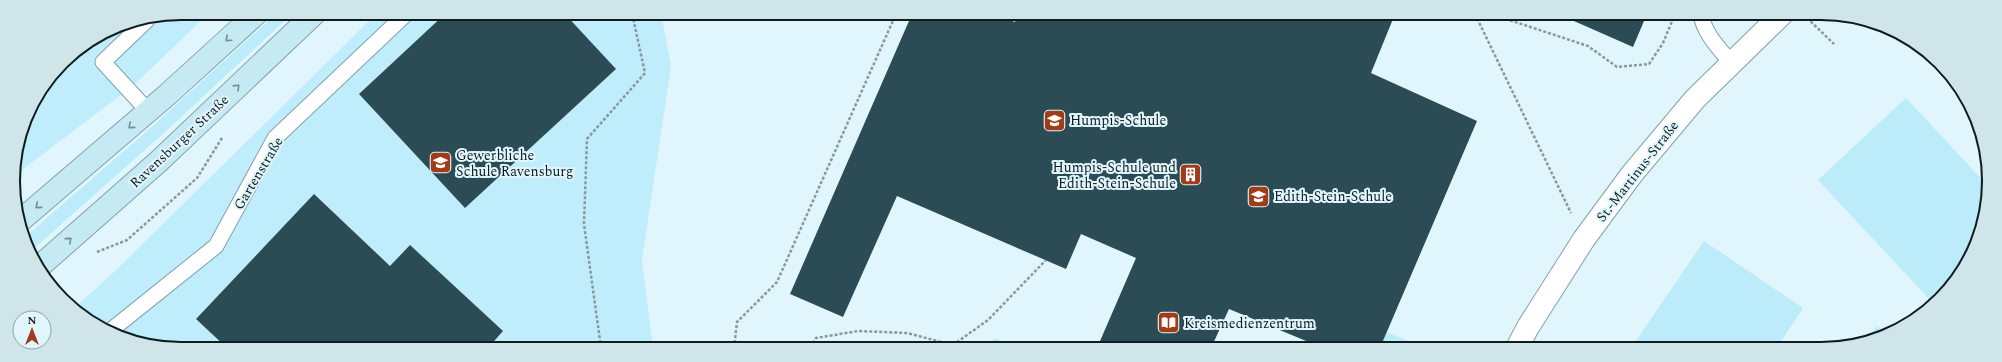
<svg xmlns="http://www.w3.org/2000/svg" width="2002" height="362" font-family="Spectral,serif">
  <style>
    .built { fill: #c0edfb }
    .green { fill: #bcebf9 }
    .building { fill: #2c4c55 }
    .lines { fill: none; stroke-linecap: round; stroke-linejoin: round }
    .lane-casing { stroke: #80a2ad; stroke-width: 17 }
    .street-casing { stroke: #80a2ad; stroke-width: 24 }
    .secondary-casing { stroke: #80a2ad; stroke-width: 24 }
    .path { stroke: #86999d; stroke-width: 2.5; stroke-dasharray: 3 2; stroke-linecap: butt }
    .lane { stroke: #fff; stroke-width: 15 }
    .street { stroke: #fff; stroke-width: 22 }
    .secondary { stroke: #c6eaf3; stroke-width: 22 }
    .oneway { stroke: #738d94 }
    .labels { text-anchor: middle; stroke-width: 4; stroke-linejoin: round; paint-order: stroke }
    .poi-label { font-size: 14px; fill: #0e1c1f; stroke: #e0f6fc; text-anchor: start }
    .street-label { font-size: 14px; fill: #0e1c1f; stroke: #e0f6fc }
    .rim { fill: none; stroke: #0e1c1f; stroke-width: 2 }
  </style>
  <rect width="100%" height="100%" fill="#e0f6fc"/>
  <g class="built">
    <polygon points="181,13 209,13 134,85 14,176 13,170 26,116 62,62 117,26"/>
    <polygon points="377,13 661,13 671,66 642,260 653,348 159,348 97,327 74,308 113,273"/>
  </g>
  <g class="green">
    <polygon points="277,13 293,13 165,132 31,251 24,238 155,124"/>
    <polygon points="1906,98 1986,184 1988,203 1972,255 1940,300 1934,304 1818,180"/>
    <polygon points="1704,241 1803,308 1776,349 1631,348"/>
    <polygon points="1877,326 1887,334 1867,339"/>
    <polygon points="1387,332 1422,347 1423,348 1380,348"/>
    <polygon points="994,338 1020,348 988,348"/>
  </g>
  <g class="building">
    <polygon points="446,13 564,13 616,69 465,208 359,94"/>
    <polygon points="912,14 995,14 1015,22 1018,14 1395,14 1371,73 1477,121 1380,348 1323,348 1229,309 1211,348 1097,348 1136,258 1081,234 1066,269 897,196 843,317 790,294"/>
    <polygon points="1558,14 1647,14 1633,47"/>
    <polygon points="314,194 390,266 410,245 503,331 488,348 227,348 196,319"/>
  </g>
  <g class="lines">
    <defs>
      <g id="lane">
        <path d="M1701,14C1704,34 1720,49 1732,64"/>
        <polyline points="147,20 103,62 148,111"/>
        <polyline points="110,331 216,246 275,138 407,13"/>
      </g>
      <polyline id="street" points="1517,348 1528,327 1584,239 1632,174 1695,99 1782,14"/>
      <g id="secondary">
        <polyline points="20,221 167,95 257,13"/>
        <polyline points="40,266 158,162 315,13"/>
      </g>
    </defs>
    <use href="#lane" class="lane-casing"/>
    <use href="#street" class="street-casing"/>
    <use href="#secondary" class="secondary-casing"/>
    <g class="path">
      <polyline points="1475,14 1571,213"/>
      <polyline points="1491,14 1588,46 1617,67 1649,64 1663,43 1675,14"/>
      <polyline points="1807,18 1834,44"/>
      <polyline points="97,252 127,240 197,178 222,138"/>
      <polyline points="601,348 584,224 587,139 645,73 632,13"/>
      <polyline points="734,348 737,322 777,282 896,14"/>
      <polyline points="811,348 816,338 858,331 907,333 953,345 988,320 1046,260"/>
      <polyline points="948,348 953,345 957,348"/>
      <polyline points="1413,348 1416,344"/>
    </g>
    <use href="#lane" class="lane"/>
    <use href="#street" class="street"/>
    <use href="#secondary" class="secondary"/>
  </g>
  <defs><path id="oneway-chevron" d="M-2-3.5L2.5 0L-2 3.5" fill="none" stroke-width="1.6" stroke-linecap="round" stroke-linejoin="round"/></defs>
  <g class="oneway">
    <use href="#oneway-chevron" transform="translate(228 39) rotate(138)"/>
    <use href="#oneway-chevron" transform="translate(237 87) rotate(-44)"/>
    <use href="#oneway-chevron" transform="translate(131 126) rotate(139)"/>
    <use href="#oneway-chevron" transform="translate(38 206) rotate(140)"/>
    <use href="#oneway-chevron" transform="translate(69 240) rotate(-41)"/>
  </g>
  <defs>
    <symbol id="school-square" viewBox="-11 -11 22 22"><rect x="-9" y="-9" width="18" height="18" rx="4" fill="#a23c18" stroke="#e0f6fc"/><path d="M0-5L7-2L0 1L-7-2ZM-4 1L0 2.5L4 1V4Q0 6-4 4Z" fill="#fff"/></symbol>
    <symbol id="building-square" viewBox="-11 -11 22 22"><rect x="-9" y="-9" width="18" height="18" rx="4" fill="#a23c18" stroke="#e0f6fc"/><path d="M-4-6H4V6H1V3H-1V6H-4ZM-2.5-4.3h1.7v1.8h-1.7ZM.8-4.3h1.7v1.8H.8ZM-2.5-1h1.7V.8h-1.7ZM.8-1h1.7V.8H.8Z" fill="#fff"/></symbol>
    <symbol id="library-square" viewBox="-11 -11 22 22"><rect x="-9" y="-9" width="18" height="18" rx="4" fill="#a23c18" stroke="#e0f6fc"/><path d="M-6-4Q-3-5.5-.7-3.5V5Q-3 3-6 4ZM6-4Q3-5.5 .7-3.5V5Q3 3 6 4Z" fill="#fff"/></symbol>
  </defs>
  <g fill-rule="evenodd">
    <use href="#school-square" x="1042" y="108" width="25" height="25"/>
    <use href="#school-square" x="428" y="150" width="25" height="25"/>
    <use href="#building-square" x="1178" y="162" width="25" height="25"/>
    <use href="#school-square" x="1246" y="184" width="25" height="25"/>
    <use href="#library-square" x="1156" y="310" width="25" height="25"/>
  </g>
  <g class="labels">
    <g class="poi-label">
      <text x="1070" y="125">Humpis-Schule</text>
      <text x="456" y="160">Gewerbliche<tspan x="456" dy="16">Schule Ravensburg</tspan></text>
      <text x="1176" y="172" text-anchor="end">Humpis-Schule und<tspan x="1176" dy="16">Edith-Stein-Schule</tspan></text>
      <text x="1274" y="201">Edith-Stein-Schule</text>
      <text x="1184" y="328">Kreismedienzentrum</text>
    </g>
    <g class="street-label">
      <text transform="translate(179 141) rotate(-43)" y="5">Ravensburger Straße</text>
      <text transform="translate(1637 171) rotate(-52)" y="5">St.-Martinus-Straße</text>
      <text transform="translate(258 173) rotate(-59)" y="5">Gartenstraße</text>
    </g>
  </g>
  <path d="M0 0H2002V362H0ZM181 20H1821A161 161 0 0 1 1982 181V181A161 161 0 0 1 1821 342H181A161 161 0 0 1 20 181V181A161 161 0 0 1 181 20Z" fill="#cfe5ea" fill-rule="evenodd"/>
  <path class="rim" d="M181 20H1821A161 161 0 0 1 1982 181V181A161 161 0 0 1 1821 342H181A161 161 0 0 1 20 181V181A161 161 0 0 1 181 20Z"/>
  <g transform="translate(32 330)"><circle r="19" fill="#e0f6fc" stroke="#8c9fa4"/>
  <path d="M0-3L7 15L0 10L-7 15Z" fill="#a23c18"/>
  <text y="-6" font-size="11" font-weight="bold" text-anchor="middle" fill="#0e1c1f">N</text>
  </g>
</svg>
